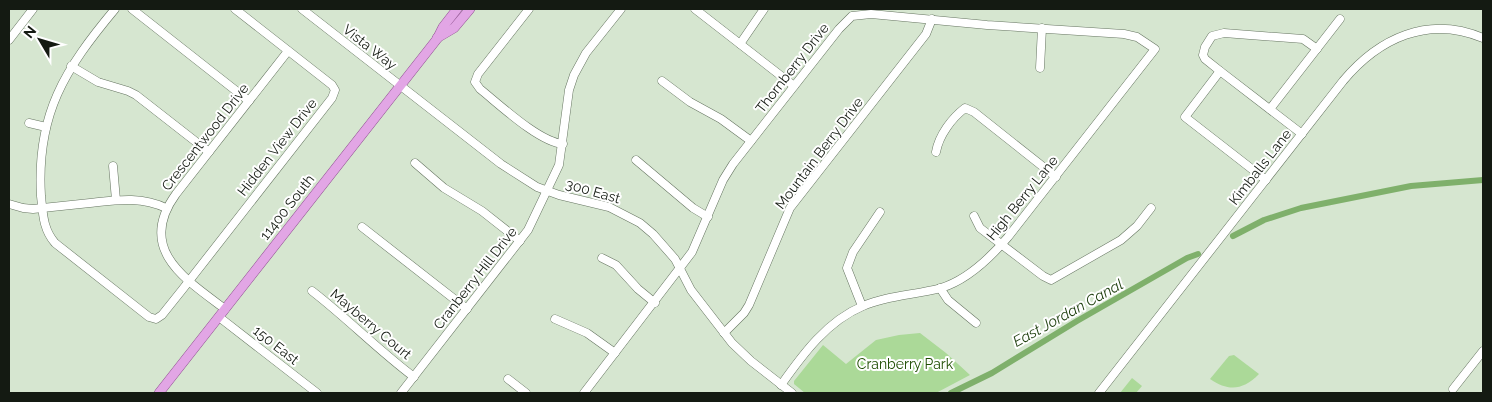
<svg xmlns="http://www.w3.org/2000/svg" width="1492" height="402" font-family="Raleway,sans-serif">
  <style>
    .green { fill: #abd998 }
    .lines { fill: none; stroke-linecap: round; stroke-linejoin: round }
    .canal { stroke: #7fb06b; stroke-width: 6 }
    .minor-casing { stroke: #667561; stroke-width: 9 }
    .major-casing { stroke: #8e4f8f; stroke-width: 10 }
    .minor { stroke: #fff; stroke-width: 8 }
    .major { stroke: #e2a6e5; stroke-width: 9 }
    .labels { text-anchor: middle; stroke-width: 4; stroke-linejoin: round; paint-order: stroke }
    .street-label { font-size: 14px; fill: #141a12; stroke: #fff }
    .park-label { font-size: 14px; fill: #1d4c00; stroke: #fff }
    .water-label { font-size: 15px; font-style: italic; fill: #1d3e0d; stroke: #fff }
  </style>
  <rect width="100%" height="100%" fill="#d6e6d0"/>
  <g class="green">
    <polygon points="920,333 946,353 970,375 936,393 805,393 794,384 794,381 823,345 846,364 876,340 899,335"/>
    <path d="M1234,355L1259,374C1243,390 1229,392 1210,379L1229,356Z"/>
    <polygon points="1132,378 1142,386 1136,393 1120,393"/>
  </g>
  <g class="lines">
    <g class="canal">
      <polyline points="1233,236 1264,220 1301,208 1411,186 1483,180"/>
      <polyline points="951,393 992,373 1077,321 1187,258 1198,254"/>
    </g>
    <defs>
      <g id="minor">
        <path d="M115,9C65,69 36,114 41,196C43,214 43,229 55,243L149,317L156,319L162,315L182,290L332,98L335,90L332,85L235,9"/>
        <polyline points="132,9 249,101"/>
        <polyline points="302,9 501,164 537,187 559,195 609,207 640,223 653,234 675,259 691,290 732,343 751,361 792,393"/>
        <path d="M529,9L478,74L475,82L480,89C500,105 539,142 563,144"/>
        <polyline points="695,9 794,86"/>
        <polyline points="9,40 33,9"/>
        <polyline points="740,44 764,9"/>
        <polyline points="71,66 98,82 128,91 136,95 209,152"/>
        <polyline points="1040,68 1042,28"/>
        <polyline points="1220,71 1185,117 1266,180"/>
        <polyline points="662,81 690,102 721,119 751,141"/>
        <polyline points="1270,109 1340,19"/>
        <polyline points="29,123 46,127"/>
        <polyline points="1302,134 1220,71 1205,59 1203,55 1205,47 1212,36 1224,33 1303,39 1317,49"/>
        <path d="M936,152C939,135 952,118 965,108L974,112L1056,177"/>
        <polyline points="636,160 693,208 708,217"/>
        <polyline points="415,163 444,188 482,211 520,241"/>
        <polyline points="113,166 116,200"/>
        <path d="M9,204L23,208L33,209C52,207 71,205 90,203C117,200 141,196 166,208"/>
        <polyline points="974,216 980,228 1043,276 1051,280 1121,240 1137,226 1151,208"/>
        <polyline points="362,227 467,309"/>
        <polyline points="602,258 616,265 638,289 655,303"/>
        <polyline points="940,288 948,300 976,323"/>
        <path d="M312,291C347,318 378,350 414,377"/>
        <polyline points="862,306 847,268 853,252 880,212"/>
        <path d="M225,309C185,279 136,249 176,194L288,51"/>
        <polyline points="219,317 317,393"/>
        <polyline points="555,319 587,333 615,353"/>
        <polyline points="724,333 744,313 749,305 790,208 926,34 932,19"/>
        <polyline points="508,379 526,393"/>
        <polyline points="1453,389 1483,351"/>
        <polyline points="401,393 528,230 559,165 569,90 574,75 586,53 621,9"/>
        <path d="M584,393L692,252L723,180L733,164L839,29L852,16L871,14L987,25L1124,34L1137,37L1155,49L1008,237C991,257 967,280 941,288C916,295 888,295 863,306C827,321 803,354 781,385"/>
        <path d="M1099,393L1343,81C1379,38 1428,15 1483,38"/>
      </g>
      <g id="major">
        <polyline points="437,38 454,28 470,9"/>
        <polyline points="159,393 437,39 443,27 457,9"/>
      </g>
    </defs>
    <use href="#minor" class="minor-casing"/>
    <use href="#major" class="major-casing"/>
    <use href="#minor" class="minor"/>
    <use href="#major" class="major"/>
  </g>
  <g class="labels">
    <g class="street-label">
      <text transform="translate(370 47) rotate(38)" y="5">Vista Way</text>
      <text transform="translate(792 68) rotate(-52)" y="5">Thornberry Drive</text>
      <text transform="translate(205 137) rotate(-52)" y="5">Crescentwood Drive</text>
      <text transform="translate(277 147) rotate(-52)" y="5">Hidden View Drive</text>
      <text transform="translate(819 153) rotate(-53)" y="5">Mountain Berry Drive</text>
      <text transform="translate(1260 167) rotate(-52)" y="5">Kimballs Lane</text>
      <text transform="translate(593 191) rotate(16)" y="5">300 East</text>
      <text transform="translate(1022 198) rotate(-51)" y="5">High Berry Lane</text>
      <text transform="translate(287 207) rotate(-52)" y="5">11400 South</text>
      <text transform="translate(475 278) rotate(-52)" y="5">Cranberry Hill Drive</text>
      <text transform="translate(371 324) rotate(40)" y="5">Mayberry Court</text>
      <text transform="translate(276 345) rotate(38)" y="5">150 East</text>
    </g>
    <g class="park-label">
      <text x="905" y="369">Cranberry Park</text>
    </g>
    <g class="water-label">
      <text transform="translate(1068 313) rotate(-29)" y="5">East Jordan Canal</text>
    </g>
  </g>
  <rect width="1492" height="402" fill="none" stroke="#141a12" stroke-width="20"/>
  <g transform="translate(40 40) rotate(308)" stroke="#ffffff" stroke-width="4" paint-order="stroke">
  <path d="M0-4L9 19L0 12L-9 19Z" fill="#141a12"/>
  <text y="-8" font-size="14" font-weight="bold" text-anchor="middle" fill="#141a12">N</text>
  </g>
</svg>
